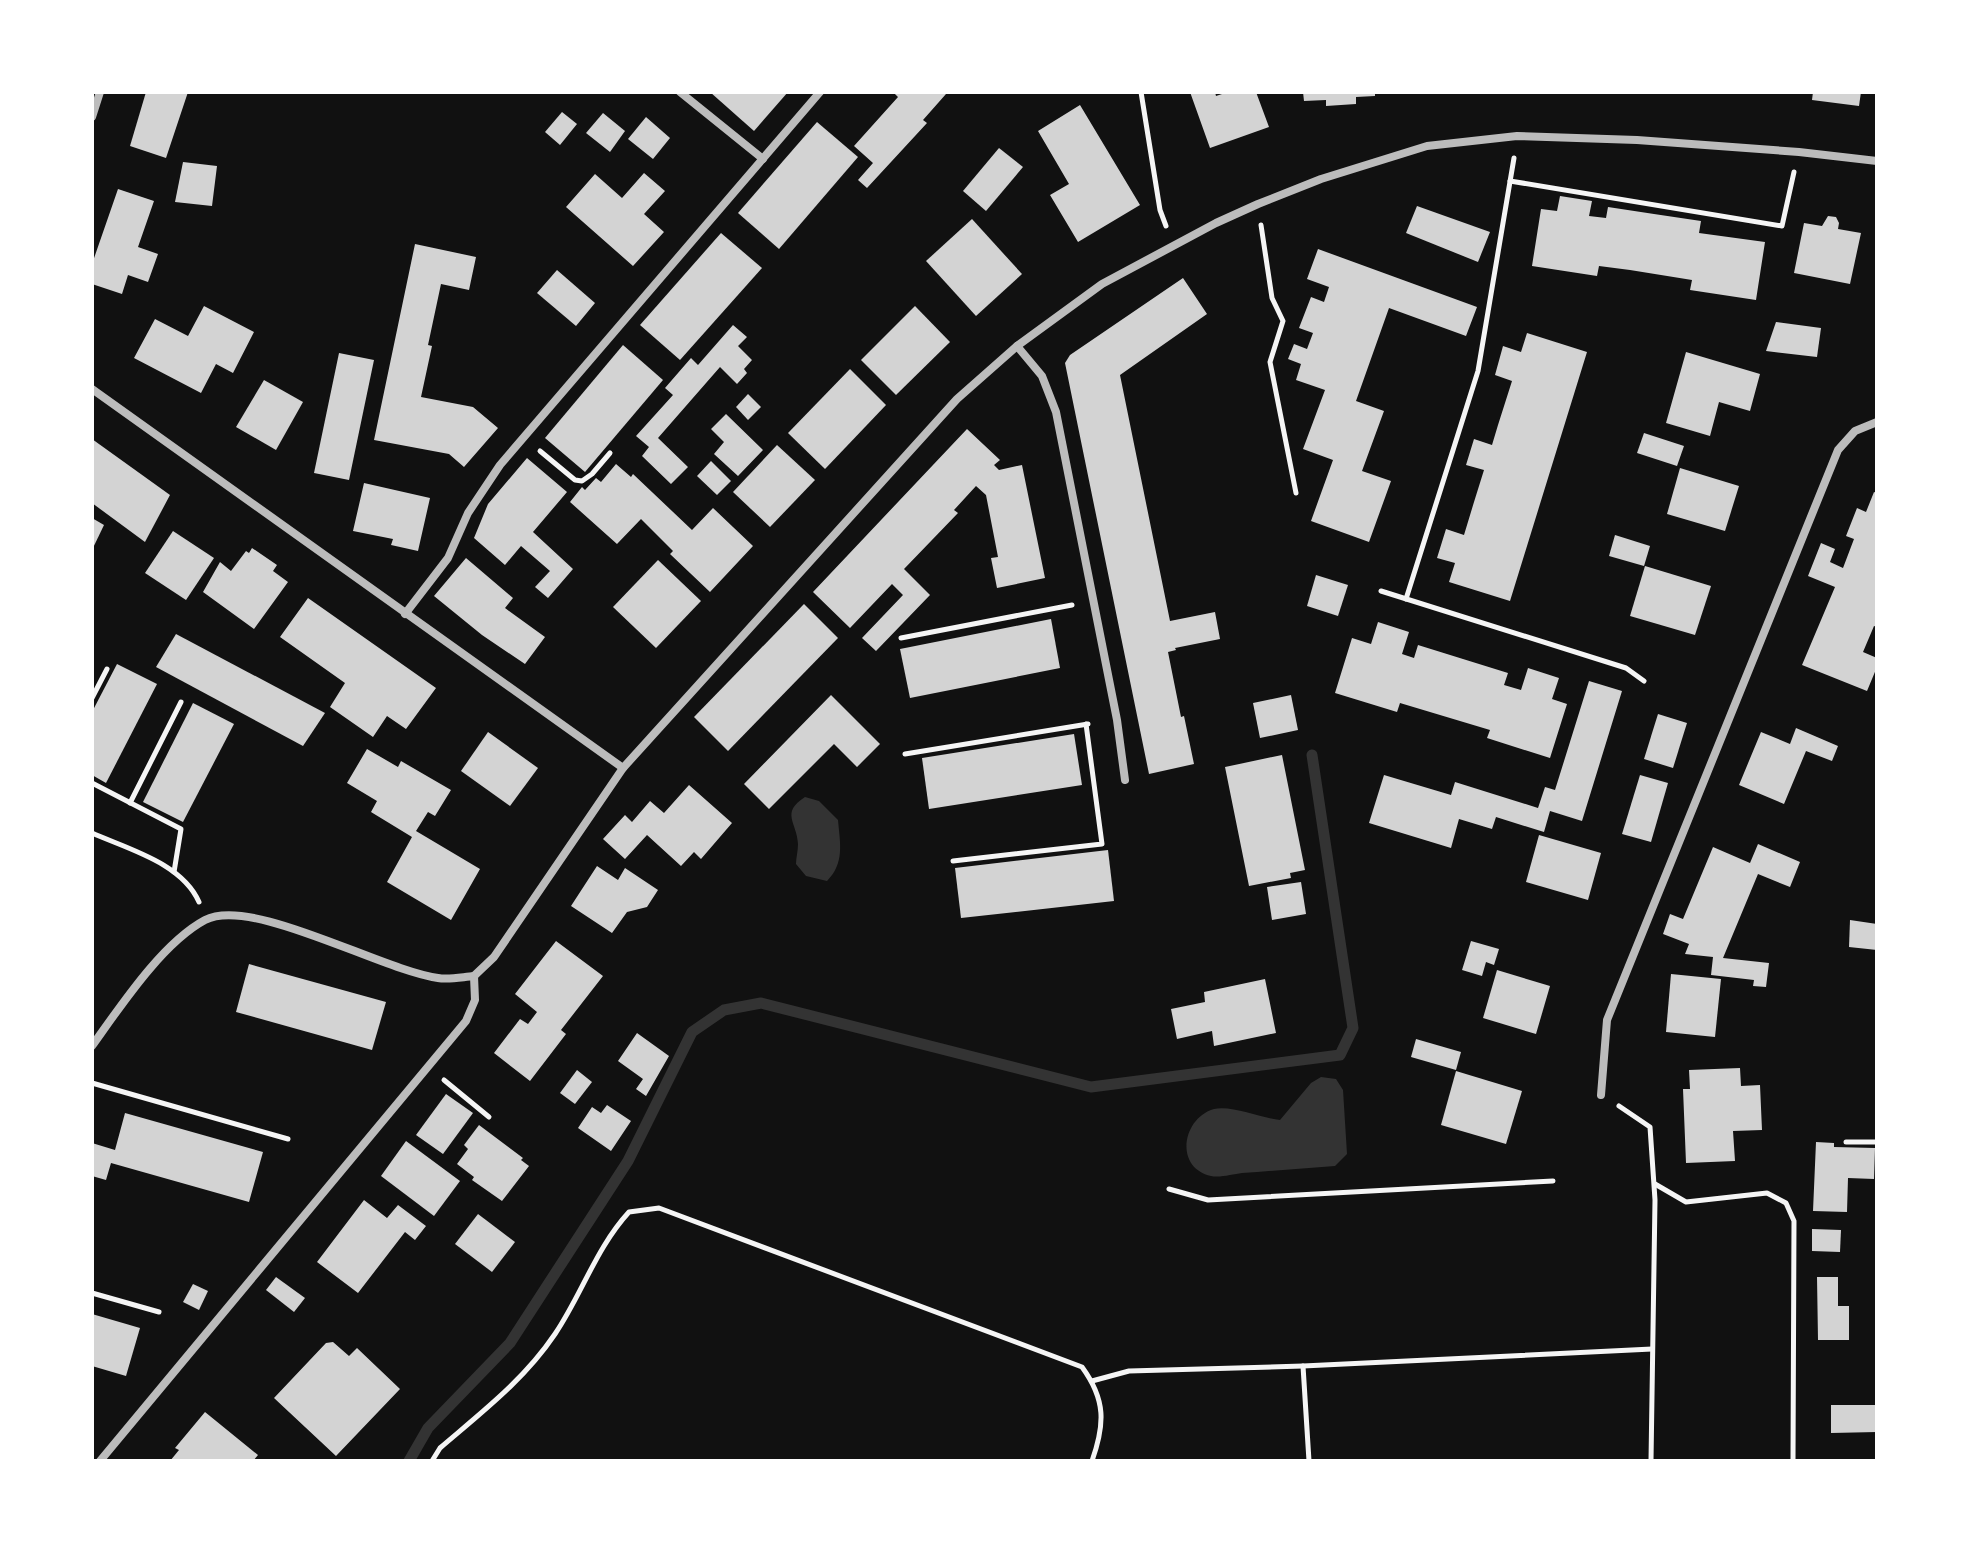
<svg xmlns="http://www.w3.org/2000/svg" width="1969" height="1553" font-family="'IBM Plex Sans',sans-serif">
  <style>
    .water { fill: #333 }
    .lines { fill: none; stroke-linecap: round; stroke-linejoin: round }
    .stream { stroke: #333; stroke-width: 11 }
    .building { fill: #d3d3d3 }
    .path { stroke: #f5f5f5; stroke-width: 5 }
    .minor { stroke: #bcbcbc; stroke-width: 8 }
  </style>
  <rect width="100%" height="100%" fill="#111"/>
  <g class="water">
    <path d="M805,797L819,801L838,820C840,843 845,863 827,881L806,876L796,864C796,858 798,851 798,844C797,822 780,813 805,797Z"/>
    <path d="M1321,1077L1336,1079L1343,1090L1347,1154L1335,1166C1304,1168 1273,1171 1242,1173C1233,1174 1220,1178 1211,1176C1174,1168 1182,1118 1214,1109C1232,1105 1261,1118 1280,1120L1311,1083Z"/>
  </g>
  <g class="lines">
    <polyline class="stream" points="409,1461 428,1428 510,1343 628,1161 692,1032 724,1010 761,1003 1091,1087 1340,1055 1353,1028 1312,755"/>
  </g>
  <g class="building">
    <polygon points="146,92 188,92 166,158 130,146"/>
    <polygon points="710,92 788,92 754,131"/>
    <polygon points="893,92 946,94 923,120 927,123 867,188 858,180 873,163 854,146 898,97"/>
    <polygon points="1190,92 1215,92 1216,96 1228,92 1256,92 1269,127 1210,148"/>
    <polygon points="1303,92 1375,92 1375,96 1356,97 1356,104 1326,106 1326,100 1304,101"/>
    <polygon points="1813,92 1861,92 1859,106 1812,100"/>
    <polygon points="1080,105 1140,205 1078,242 1050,195 1069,184 1038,131"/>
    <polygon points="562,112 577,124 560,145 545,132"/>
    <polygon points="603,113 625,131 610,152 586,133"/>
    <polygon points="646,117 670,138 653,159 628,139"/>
    <polygon points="817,122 858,157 779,249 738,213"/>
    <polygon points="999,148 1023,167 986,211 963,191"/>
    <polygon points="183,162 217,166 212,206 175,202"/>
    <polygon points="644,173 665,191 644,214 664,232 633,266 566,207 595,174 622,198"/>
    <polygon points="118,189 154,201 138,247 158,254 148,282 128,275 122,294 92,284 92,264"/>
    <polygon points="1560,196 1592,201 1589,216 1606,218 1608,207 1654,214 1701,221 1699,233 1765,242 1756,300 1690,290 1692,280 1630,270 1599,266 1597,276 1532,266 1541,209 1557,211"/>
    <polygon points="1417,206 1490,232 1478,262 1406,233"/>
    <polygon points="1828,216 1836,217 1839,223 1838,229 1861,233 1850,284 1794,273 1804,223 1822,226"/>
    <polygon points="972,219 1022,274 976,316 926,261"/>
    <polygon points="721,233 762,268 680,360 640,325"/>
    <polygon points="415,244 476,257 469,290 441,284 428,345 432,346 421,397 473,407 498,428 464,467 449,454 374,440"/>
    <polygon points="1318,249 1477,307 1466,336 1389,308 1356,401 1384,411 1362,471 1391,481 1369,542 1311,521 1333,460 1303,449 1325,390 1296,380 1301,364 1288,359 1294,344 1307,349 1313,333 1299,328 1311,297 1324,302 1329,287 1307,279"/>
    <polygon points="557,270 595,303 576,326 537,293"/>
    <polygon points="1183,278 1207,314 1120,375 1170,621 1215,612 1220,639 1175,648 1176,650 1168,652 1181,717 1184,716 1194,764 1149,774 1065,363 1070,355"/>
    <polygon points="204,306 254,332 233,373 216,364 201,393 134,358 155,319 188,336"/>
    <polygon points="915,306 950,342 896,395 861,360"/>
    <polygon points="1776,322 1821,328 1817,357 1766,351"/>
    <polygon points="733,325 747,337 738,346 752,360 744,369 747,373 737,384 720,367 658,438 688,467 671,484 642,456 649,447 636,436 673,395 665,388 691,358 698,365"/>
    <polygon points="1527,333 1587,352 1510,601 1449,582 1455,563 1437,558 1446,529 1464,535 1474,502 1484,470 1466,465 1474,439 1492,445 1498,425 1512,381 1495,375 1503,346 1521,352"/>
    <polygon points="623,345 663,380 585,472 545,438"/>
    <polygon points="1686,352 1760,374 1750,411 1719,402 1710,436 1666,423"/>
    <polygon points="339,353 374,360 349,480 314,473"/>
    <polygon points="850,369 886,405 825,469 788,433"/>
    <polygon points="264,380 303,402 276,450 236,427"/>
    <polygon points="748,394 761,407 748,420 736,407"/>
    <polygon points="726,414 763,450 738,476 714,454 724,442 711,429"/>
    <polygon points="967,429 1000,460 994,465 999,470 1022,465 1045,578 997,588 991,558 998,557 986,495 976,486 954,510 958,513 904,569 930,595 876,651 862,638 903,595 892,584 850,628 813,592"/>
    <polygon points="1644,433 1684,446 1677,466 1637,453"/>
    <polygon points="92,439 170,495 145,542 92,503"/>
    <polygon points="777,445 815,480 770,527 733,492"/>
    <polygon points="527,458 567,492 533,532 573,569 548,598 535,587 550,571 521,546 505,565 474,538 488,504"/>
    <polygon points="711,461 731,481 717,495 697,476"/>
    <polygon points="616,464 631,477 633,474 692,530 713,508 753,546 710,592 670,554 673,551 641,519 617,544 570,502 582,487 585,490 596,478 601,482"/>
    <polygon points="1680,468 1739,486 1725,531 1667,514"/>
    <polygon points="364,483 430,498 418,551 391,545 393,539 353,531"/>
    <polygon points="1874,492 1877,493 1877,627 1874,626 1863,652 1877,658 1877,667 1867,691 1802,665 1835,587 1808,576 1821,543 1835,549 1830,562 1843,568 1854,539 1846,536 1857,508 1866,512"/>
    <polygon points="92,518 104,525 92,550"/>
    <polygon points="173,531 214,558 186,600 145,573"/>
    <polygon points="1615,535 1650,546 1644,566 1609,556"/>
    <polygon points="252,548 277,565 273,571 288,582 254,629 203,592 220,562 231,571 246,551 249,553"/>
    <polygon points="466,558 513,598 505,608 545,637 525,664 482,635 434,596"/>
    <polygon points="658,560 701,601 656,648 613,607"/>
    <polygon points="1645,566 1711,586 1695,635 1630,616"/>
    <polygon points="1316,575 1348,585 1338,616 1307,606"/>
    <polygon points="308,598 436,688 406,729 387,716 373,737 330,707 345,683 280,637"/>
    <polygon points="804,604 838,638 728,751 694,717"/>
    <polygon points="1051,619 1060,668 910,698 900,649"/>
    <polygon points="1378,622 1409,632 1402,654 1414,658 1418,645 1508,673 1504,685 1521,690 1528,668 1559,678 1552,699 1567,704 1550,758 1487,738 1490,730 1400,703 1397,712 1335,693 1352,638 1371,644"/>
    <polygon points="176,634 325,713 303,746 156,667"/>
    <polygon points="117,664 157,684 106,783 92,775 92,712"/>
    <polygon points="1589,681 1622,691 1582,821 1550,811 1544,832 1496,817 1492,829 1459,819 1451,848 1369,823 1384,775 1451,795 1455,782 1538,808 1545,787 1555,790"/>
    <polygon points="831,695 880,744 857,767 834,744 769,809 744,784"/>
    <polygon points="1291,695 1298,730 1260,738 1253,703"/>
    <polygon points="193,703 234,724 183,822 143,802"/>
    <polygon points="1658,714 1687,723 1673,768 1644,759"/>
    <polygon points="1796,728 1838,746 1832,761 1806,751 1784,804 1739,785 1761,732 1790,744"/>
    <polygon points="488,732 538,768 510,806 461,771"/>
    <polygon points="1074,734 1082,785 929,809 922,758"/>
    <polygon points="367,749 398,767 401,761 451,790 435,816 428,812 416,831 480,869 451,920 387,882 412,837 371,812 377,801 347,783"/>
    <polygon points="1282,755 1305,870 1290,873 1291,878 1249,886 1225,767"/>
    <polygon points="1640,775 1668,783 1651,842 1622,834"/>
    <polygon points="689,785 732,823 701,859 694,852 681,866 647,835 625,859 603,839 625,815 632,822 650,801 664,813"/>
    <polygon points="1539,835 1601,853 1588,900 1526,882"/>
    <polygon points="1758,844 1800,862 1790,887 1758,874 1723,958 1769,963 1766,987 1753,986 1754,980 1711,975 1713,957 1685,954 1689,944 1663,934 1670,914 1683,919 1713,847 1750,863"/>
    <polygon points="1108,850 1114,901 961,918 955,868"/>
    <polygon points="597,866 618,880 625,868 658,890 647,907 627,912 612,933 571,906"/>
    <polygon points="1301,882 1306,914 1272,920 1267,887"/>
    <polygon points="1850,920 1877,924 1877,950 1849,947"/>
    <polygon points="556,941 603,976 561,1030 566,1034 530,1081 494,1053 520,1019 528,1024 537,1012 515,994"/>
    <polygon points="1471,941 1499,949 1494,965 1486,962 1482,976 1462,970"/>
    <polygon points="249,964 386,1002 372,1050 236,1012"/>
    <polygon points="1497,970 1550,986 1536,1034 1483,1018"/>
    <polygon points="1671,974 1721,979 1715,1037 1666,1032"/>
    <polygon points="1265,979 1276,1033 1214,1046 1212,1031 1177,1039 1171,1009 1205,1002 1204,992"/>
    <polygon points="637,1033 669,1056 646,1096 636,1089 643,1079 618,1061"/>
    <polygon points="1416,1039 1461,1052 1456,1070 1411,1057"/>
    <polygon points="1740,1068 1741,1086 1760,1085 1762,1130 1733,1131 1735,1161 1686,1163 1683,1089 1690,1089 1689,1070"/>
    <polygon points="577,1070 592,1082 575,1104 560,1093"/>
    <polygon points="1456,1071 1522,1091 1506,1144 1441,1125"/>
    <polygon points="446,1094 473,1113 443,1154 416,1135"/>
    <polygon points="607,1105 631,1121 611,1151 578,1128 592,1107 601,1113"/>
    <polygon points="125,1113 263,1152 249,1202 111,1163 106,1180 92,1176 92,1143 115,1150"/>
    <polygon points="479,1125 523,1158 521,1160 529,1166 502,1201 472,1180 474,1177 457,1164 468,1149 464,1145"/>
    <polygon points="406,1141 460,1181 434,1216 381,1176"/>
    <polygon points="1816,1142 1834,1143 1834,1147 1875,1148 1874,1179 1848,1178 1847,1212 1813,1211"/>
    <polygon points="364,1200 387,1218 398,1205 426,1226 415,1240 405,1232 358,1293 317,1262"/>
    <polygon points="478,1214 515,1242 492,1272 455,1244"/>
    <polygon points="1812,1229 1841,1230 1840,1252 1812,1251"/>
    <polygon points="276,1277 305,1298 294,1312 266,1290"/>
    <polygon points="1817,1277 1838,1277 1838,1306 1849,1306 1849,1340 1818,1340"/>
    <polygon points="193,1284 208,1291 199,1310 183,1302"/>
    <polygon points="92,1314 140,1328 126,1376 92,1366"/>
    <polygon points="333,1342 349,1356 357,1348 400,1389 336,1456 274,1398 326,1343"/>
    <polygon points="1831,1405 1877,1405 1877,1432 1831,1433"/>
    <polygon points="205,1412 258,1455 253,1461 170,1461 179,1450 175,1448"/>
  </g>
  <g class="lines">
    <g class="path">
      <polyline points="1141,92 1160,210 1166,226"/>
      <polyline points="1510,181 1782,226 1794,172"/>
      <polyline points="1261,225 1272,298 1283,321 1270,362 1296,493"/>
      <polyline points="540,451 575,480 582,481 592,474 610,453"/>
      <polyline points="1381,591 1626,668 1644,681"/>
      <polyline points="1406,599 1478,371 1514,158"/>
      <polyline points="901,638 1072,605"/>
      <polyline points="92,698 107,669"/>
      <polyline points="905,754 1088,724"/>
      <polyline points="92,783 181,829 174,872"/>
      <polyline points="130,803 181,702"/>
      <path d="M92,833C128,849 182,863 199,902"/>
      <polyline points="953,861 1102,844 1086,724"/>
      <polyline points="444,1080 489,1117"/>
      <polyline points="92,1083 288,1139"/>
      <polyline points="1619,1106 1650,1127 1655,1200 1651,1461"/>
      <polyline points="1846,1142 1877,1142"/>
      <polyline points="1655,1184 1686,1202 1767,1193 1786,1203 1794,1221 1793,1461"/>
      <polyline points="1169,1189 1208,1200 1553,1181"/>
      <polyline points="92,1293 159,1312"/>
      <polyline points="1303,1366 1309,1461"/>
      <polyline points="1092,1381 1129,1371 1303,1366 1652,1349"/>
      <path d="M432,1461L440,1448C482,1412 524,1380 555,1334C582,1294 596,1248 629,1212L659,1208L1082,1367C1106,1400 1105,1424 1092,1461"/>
    </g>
    <g class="minor">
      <polyline points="680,92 763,159"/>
      <polyline points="92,117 100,92"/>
      <polyline points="1017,346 1042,376 1056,412 1117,720 1125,780"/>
      <polyline points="92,389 623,768"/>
      <polyline points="405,614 448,558 468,513 500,465 820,92"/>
      <path d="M92,1046C120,1007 162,943 205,920C252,896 381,970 438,978C449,980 462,977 474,976L494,957L623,768L957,399L1017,346L1102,284L1216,223L1258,204L1321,179L1427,146L1517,136L1637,140L1799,152L1877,161"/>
      <polyline points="1601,1095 1607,1020 1838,450 1855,431 1877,422"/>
      <polyline points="100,1461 466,1021 475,1000 474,976"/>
    </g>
  </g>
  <rect width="1969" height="1553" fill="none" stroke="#ffffff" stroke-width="188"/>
</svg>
